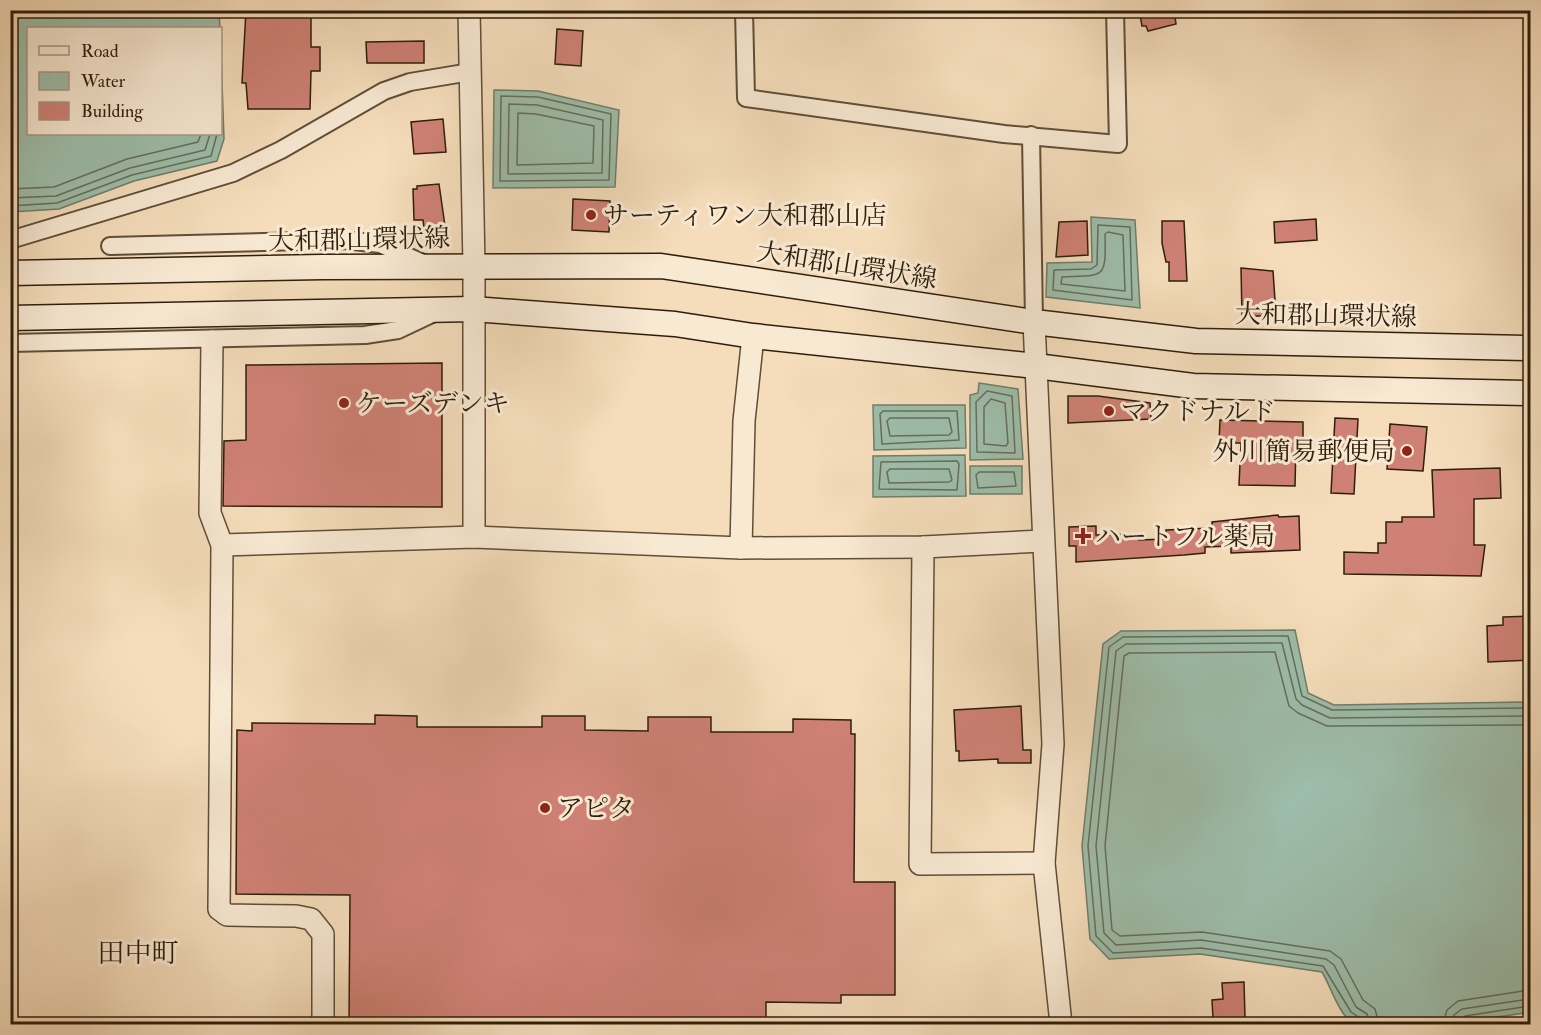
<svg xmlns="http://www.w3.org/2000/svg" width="1541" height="1035" font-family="'IM FELL Double Pica','Noto Serif JP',serif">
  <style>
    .water { fill: #9dbdaa; stroke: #717d6a; stroke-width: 1.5 }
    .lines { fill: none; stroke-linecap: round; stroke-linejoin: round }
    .shore { stroke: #666e5a; stroke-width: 1.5 }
    .building { fill: #cf8175; stroke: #2f1e0b; stroke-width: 1.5 }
    .minor-casing { stroke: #604e37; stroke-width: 20 }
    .tertiary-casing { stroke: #604e37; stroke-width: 24 }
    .secondary-casing { stroke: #2f1e0b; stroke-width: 27 }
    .minor { stroke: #f8e9d3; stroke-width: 16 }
    .tertiary { stroke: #f8e9d3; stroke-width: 21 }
    .secondary { stroke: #f8e9d3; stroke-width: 24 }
    .poi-dot { fill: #8f2418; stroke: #f8e9d3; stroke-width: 2 }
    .labels { text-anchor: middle; stroke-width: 6; stroke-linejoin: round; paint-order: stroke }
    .poi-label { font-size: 26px; fill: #2f1e0b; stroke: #f8e9d3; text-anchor: start }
    .street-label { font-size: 26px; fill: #2f1e0b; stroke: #f8e9d3 }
    .neighbourhood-label { font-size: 27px; fill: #2f1e0b; stroke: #f8e9d3 }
  </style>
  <rect width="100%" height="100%" fill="#f5ddbb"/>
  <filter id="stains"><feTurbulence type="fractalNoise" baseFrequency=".00333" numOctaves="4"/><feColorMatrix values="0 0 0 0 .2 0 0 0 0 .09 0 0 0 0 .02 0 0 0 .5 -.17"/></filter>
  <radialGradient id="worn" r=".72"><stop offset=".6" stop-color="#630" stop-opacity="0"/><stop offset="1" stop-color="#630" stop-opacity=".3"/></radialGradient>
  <g class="water">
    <polygon points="11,10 219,11 220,28 28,28 28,134 220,134 221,51 224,139 217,161 134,181 59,209 11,212"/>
    <polygon points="494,90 538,91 619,110 615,187 493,188"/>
    <polygon points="1091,217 1135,220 1140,308 1046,297 1047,263 1092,262"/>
    <polygon points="979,383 1018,389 1023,459 970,460 970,395 978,393"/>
    <polygon points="873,405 965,405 966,448 874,450"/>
    <polygon points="965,455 966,496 873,497 873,456"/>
    <rect x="970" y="466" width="52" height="28"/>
    <path d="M1295,630L1308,693L1334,705L1530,702V1012C1500,1017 1367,1035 1346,1017C1336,1006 1330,985 1322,972L1200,954L1109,959L1090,939L1082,846L1103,644L1121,631Z"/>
  </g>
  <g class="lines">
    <g class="shore">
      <polygon points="501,96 538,97 611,114 609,180 500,181"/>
      <polygon points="509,104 537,105 603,120 602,173 508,174"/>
      <polygon points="518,113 536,114 594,126 593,163 517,165"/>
      <polyline points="10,189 54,187 127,159 198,142 201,134"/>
      <polyline points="10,198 56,196 130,168 205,150 210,134"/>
      <polyline points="10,206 57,203 132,175 211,156 217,134"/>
      <polygon points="1098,225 1130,227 1132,300 1053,290 1054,270 1091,269 1097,265"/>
      <path d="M1108,232L1123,235L1125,291L1061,284L1062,277C1105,275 1106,280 1105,234Z"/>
      <polygon points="987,391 1012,396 1015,453 977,452 976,402"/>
      <polygon points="991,399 1005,403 1008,443 1006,446 984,444 984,407"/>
      <polygon points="883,411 957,411 959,440 882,444 880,414"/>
      <polygon points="890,418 949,418 952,432 949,435 890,436 887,421"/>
      <polygon points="957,461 959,464 957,490 879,489 881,462"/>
      <polygon points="890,469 949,469 952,480 949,482 889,483 887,472"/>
      <polygon points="979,472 1014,472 1016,486 978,488 976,475"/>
      <polyline points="1362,1024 1360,1018 1351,1012 1323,966 1201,948 1113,953 1096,936 1088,846 1109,647 1123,637 1288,636 1302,696 1332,710 1530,708"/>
      <polyline points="1370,1024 1367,1014 1356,1007 1334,965 1326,959 1201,940 1116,945 1104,933 1096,846 1116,651 1126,644 1282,643 1296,699 1302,705 1330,718 1530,716"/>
      <polyline points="1379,1024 1375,1009 1363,1000 1341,959 1330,951 1202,932 1120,936 1112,930 1105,846 1124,656 1129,653 1275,652 1289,706 1298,713 1327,726 1530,725"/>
      <polyline points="1443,1024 1447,1010 1458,1001 1530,990"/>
      <polyline points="1452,1024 1454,1015 1462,1009 1530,999"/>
      <polyline points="1460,1024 1465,1016 1530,1006"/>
    </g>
  </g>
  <g class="building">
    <polygon points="246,10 311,10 311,47 320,47 320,71 311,71 310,109 248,109 246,83 242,83"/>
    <polygon points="1139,10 1174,10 1176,24 1148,31 1146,26 1142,26"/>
    <polygon points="557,29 583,31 581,66 555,64"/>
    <polygon points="424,41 424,63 367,63 366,42"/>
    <polygon points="443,119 446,152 414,154 411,122"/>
    <polygon points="439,184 445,226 424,228 423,220 414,220 413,189 417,189 417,186"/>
    <polygon points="573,199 610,201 609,232 572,230"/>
    <polygon points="1316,219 1317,240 1275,243 1274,222"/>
    <polygon points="1087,221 1088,255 1056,257 1059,222"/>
    <polygon points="1162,221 1184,221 1187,281 1169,281 1169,262 1166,262 1162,243"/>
    <polygon points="1241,268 1273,271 1276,315 1242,317"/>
    <polygon points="442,363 442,507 223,506 224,441 246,440 246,365"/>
    <polygon points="1068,396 1098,396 1150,403 1151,419 1068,423"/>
    <polygon points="1335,418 1358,419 1354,494 1331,493"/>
    <polygon points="1220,420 1303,422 1303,445 1296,445 1295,486 1239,485 1241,443 1219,443"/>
    <polygon points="1390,424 1427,427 1423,471 1387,469"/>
    <polygon points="1500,468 1501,498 1474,499 1474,545 1485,545 1481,576 1344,574 1344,552 1378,553 1378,543 1386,543 1386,522 1402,522 1402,517 1434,517 1432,470"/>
    <polygon points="1278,515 1279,517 1299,516 1300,550 1231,553 1231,546 1205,547 1205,553 1184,555 1076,562 1076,546 1069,546 1069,527 1096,526 1096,535 1139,534 1139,540 1166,539 1166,530 1212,528 1212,522"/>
    <polygon points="1530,616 1530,660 1488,662 1487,626 1503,625 1503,617"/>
    <polygon points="1021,706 1023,750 1031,750 1031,763 998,763 998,759 959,761 959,751 956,751 954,710"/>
    <polygon points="375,715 417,716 417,727 542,727 542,716 585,716 585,730 648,731 648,717 711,717 711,732 793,732 793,719 851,720 851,734 855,734 854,882 895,882 895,995 841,995 841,1003 766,1002 766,1024 349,1024 350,895 236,894 237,730 252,731 252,723 375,724"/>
    <polygon points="1244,982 1245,1018 1213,1019 1212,1000 1223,999 1222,983"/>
  </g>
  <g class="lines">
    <defs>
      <g id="minor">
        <polyline points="744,10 746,98 1004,134 1118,144 1115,10"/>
        <polyline points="1031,135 1034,322"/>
        <polyline points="10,240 233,173 281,150 384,91 410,82 470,72"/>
        <polyline points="110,246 345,240 380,244 425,264"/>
        <polyline points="10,343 365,335 398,330 434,313"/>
      </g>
      <g id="tertiary">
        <polyline points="469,10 474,266 474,537"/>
        <polyline points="1034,322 1053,744 1044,863 1061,1024"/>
        <polyline points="212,341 210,513 222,545 219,909 227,915 296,916 311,919 323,934 323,1024"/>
        <polyline points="222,545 474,537 741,548 923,547 1042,541"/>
        <polyline points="923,547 920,864 1044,863"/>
        <polyline points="741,548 744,421 753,336"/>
      </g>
      <g id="secondary">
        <polyline points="10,273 322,267 661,266 1034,322 1196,341 1530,348"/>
        <polyline points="10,318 473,309 675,324 753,336 1036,366 1193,386 1530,393"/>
      </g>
    </defs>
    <use href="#minor" class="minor-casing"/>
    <use href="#tertiary" class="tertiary-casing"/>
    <use href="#secondary" class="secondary-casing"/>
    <use href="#minor" class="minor"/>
    <use href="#tertiary" class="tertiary"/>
    <use href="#secondary" class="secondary"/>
  </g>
  <g class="poi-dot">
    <circle cx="591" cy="215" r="6"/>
    <circle cx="344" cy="403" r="6"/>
    <circle cx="1109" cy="411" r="6"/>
    <circle cx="1407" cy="451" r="6"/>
    <path d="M1080 527h6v6h6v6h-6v6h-6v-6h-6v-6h6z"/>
    <circle cx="545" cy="808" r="6"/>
  </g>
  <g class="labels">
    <g class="poi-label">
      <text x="603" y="224">サーティワン大和郡山店</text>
      <text x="356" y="412">ケーズデンキ</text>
      <text x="1121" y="420">マクドナルド</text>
      <text x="1395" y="460" text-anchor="end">外川簡易郵便局</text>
      <text x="1095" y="545">ハートフル薬局</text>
      <text x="557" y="817">アピタ</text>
    </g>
    <g class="street-label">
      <text transform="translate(359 239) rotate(-1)" y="9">大和郡山環状線</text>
      <text transform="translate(847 265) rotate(9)" y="9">大和郡山環状線</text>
      <text transform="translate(1326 315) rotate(1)" y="9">大和郡山環状線</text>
    </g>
    <g class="neighbourhood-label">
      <text x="138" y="962">田中町</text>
    </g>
  </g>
  <rect width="1541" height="1035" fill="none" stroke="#f5ddbb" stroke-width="36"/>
  <rect x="12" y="12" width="1517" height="1011" fill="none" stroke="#2f1e0b" stroke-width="3"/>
  <rect x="18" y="18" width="1505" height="999" fill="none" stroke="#2f1e0b" stroke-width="1.5"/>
  <rect x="27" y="27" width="195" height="108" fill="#f8e9d3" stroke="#a89883" stroke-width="1.5"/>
  <rect x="39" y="46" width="30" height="9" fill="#f8e9d3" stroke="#a89883" stroke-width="1.5"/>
  <text x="81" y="57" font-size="18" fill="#2f1e0b">Road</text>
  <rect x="39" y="72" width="30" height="18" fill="#9dbdaa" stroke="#a89883" stroke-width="1.5"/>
  <text x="81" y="87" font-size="18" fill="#2f1e0b">Water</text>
  <rect x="39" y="102" width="30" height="18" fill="#cf8175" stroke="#a89883" stroke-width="1.5"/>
  <text x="81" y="117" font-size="18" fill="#2f1e0b">Building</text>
  <rect width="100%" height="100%" filter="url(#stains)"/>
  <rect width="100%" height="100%" fill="url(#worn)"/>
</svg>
